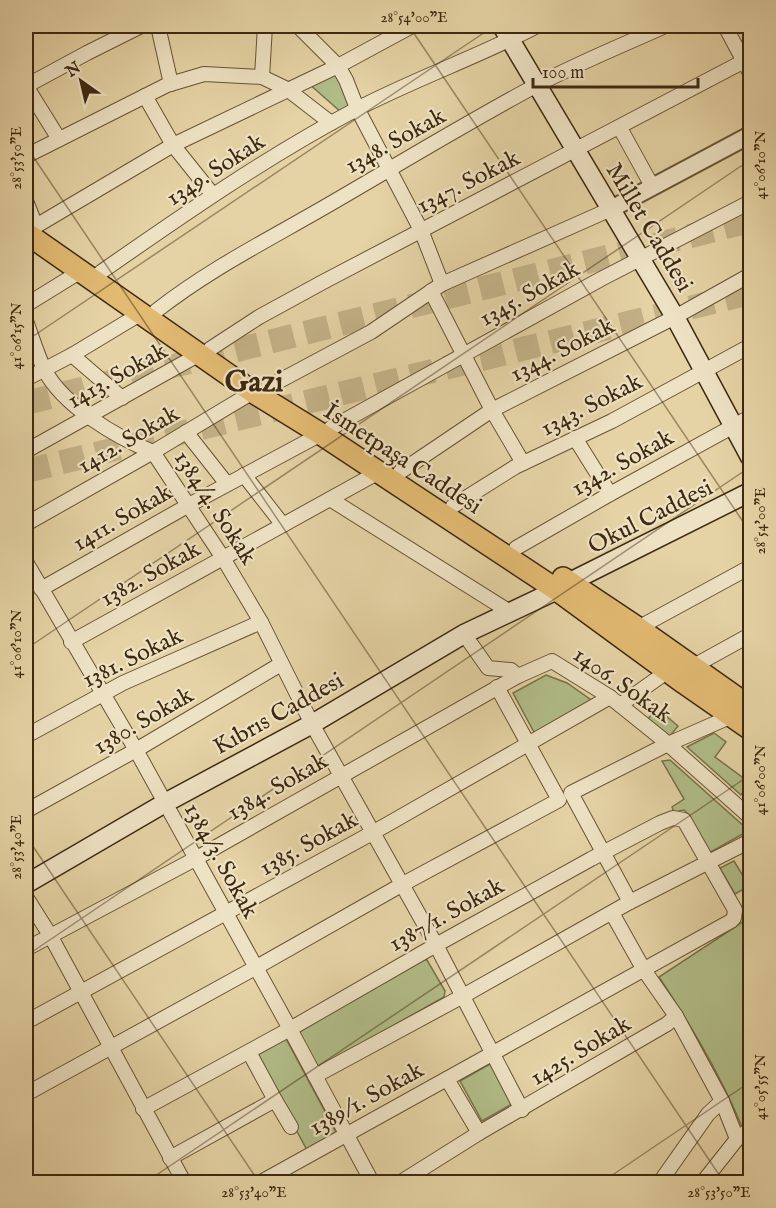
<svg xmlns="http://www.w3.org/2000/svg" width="776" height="1208" font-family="'IM FELL English',serif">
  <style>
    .green { fill: #b1bd88; stroke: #77724c; stroke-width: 1.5 }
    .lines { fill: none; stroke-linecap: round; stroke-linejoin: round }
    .motorway-tunnel { stroke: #c3b187; stroke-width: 24; stroke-dasharray: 24 12; stroke-linecap: butt }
    .minor-casing { stroke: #675335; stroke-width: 16 }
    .tertiary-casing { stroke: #675335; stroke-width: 20 }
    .secondary-casing { stroke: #3d2810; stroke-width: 21 }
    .primary-casing { stroke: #3d2810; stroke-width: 24 }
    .minor { stroke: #eee2c4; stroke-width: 14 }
    .tertiary { stroke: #eee2c4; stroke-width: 16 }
    .secondary { stroke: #eee2c4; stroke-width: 18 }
    .primary { stroke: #e2ba72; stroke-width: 21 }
    .ticks { fill: none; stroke: #3d2810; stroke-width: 1.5; stroke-opacity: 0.45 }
    .labels { text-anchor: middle; stroke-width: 4.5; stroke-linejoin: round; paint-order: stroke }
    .street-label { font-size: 24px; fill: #3d2810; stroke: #eee2c4 }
    .district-label { font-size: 30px; font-weight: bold; fill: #3d2810; stroke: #eee2c4 }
    .neatline { fill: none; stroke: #3d2810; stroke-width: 2 }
    .ticks-label { font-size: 15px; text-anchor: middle; fill: #3d2810 }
  </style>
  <rect width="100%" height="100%" fill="#e5d3a5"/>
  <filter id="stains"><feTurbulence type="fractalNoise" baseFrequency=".00333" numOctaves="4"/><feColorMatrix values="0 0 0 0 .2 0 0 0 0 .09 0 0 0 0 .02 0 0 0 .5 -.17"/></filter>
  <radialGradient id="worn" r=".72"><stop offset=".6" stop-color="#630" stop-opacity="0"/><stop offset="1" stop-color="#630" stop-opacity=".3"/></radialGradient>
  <g class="green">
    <polygon points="344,65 361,99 341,112 308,83"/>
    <polygon points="546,675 567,683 594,702 535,734 513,693"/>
    <polygon points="657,708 678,726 669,737 648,719"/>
    <polygon points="714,733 726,742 715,757 750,783 741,795 687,747"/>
    <polygon points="670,760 747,829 748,831 709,853 689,815 684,810 674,812 672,807 684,799 662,761"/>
    <polygon points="734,861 749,886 735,894 720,868"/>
    <path d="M744,921L750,934V1121L742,1127C720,1074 691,1025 659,977Z"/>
    <polygon points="421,959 427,960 445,991 444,997 318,1068 297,1030"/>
    <polygon points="285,1037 337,1134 307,1150 255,1054"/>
    <polygon points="490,1064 512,1104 482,1121 460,1081"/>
  </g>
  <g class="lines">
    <g class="motorway-tunnel">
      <polyline points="26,403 750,221"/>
      <polyline points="26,471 750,293"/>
    </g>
    <defs>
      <g id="minor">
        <polyline points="158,26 171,84"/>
        <polyline points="412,26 338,66 346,80 357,108 421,230 442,284"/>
        <polyline points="725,26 750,73"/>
        <polyline points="262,77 265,26"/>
        <polyline points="26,86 87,53 141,26"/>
        <polyline points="26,86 59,139"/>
        <polyline points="145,96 173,145 213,195"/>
        <polyline points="620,128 652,186"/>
        <polyline points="26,156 167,85 204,74 262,77 287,89 331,123"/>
        <polyline points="26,201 36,226 173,145 338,66 298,26"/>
        <path d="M101,272C183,215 266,157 355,110C414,79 478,57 537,26"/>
        <polyline points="431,291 492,410 523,463"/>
        <polyline points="26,305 81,271"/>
        <path d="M156,311C210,269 264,242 323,208C394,167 464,124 537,85C578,63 623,45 665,26"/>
        <path d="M26,321C32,337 37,354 44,369C63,406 116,437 153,452L223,558L261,622L312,724L436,945L522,1110"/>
        <polyline points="210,349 259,317 323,282 750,58"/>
        <polyline points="72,355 122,398"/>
        <polyline points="26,379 72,355 140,314"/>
        <polyline points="268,387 371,332 442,284 611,209"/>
        <polyline points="331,428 601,279 750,202"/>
        <polyline points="186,432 227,484"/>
        <polyline points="575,438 610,494"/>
        <polyline points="26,451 198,355"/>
        <polyline points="400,472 492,410 675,317 750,275"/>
        <polyline points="244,475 283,525"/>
        <polyline points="330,499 510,612"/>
        <polyline points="453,506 515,467 612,421 750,346"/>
        <polyline points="26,524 153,452 253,392"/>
        <polyline points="516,548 610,494 750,417"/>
        <polyline points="26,562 136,750 290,1029 372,1182"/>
        <polyline points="41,589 189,505 321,434"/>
        <polyline points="638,628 750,567"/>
        <polyline points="464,634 488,668 511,670 518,676 552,661 610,697 661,738 750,817"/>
        <polyline points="71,642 377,473"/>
        <polyline points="692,667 750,635"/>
        <polyline points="620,705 668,671"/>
        <polyline points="26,736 123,683 261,622"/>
        <polyline points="26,811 136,750 281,664"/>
        <polyline points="26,897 50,935 184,1182"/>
        <polyline points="630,902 571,793 668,744 732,716"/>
        <polyline points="26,949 195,859 518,676"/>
        <polyline points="676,1016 722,1101 737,1139"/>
        <polyline points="26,1022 374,832 610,697"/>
        <polyline points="315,1076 463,996 630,902 750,841"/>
        <polyline points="447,1079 479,1133"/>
        <polyline points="26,1094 255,968 403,884 559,800 497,687"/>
        <polyline points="275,1100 291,1127"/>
        <polyline points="143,1109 290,1029 436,945 591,859 660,823 673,818 684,820 735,910 734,918 731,921 261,1182"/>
        <polyline points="170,1158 275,1100 249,1052"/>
        <polyline points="401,1182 479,1133 667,1024 676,1016 644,970 612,913"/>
        <polyline points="660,1182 708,1114 722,1101"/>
        <polyline points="703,1182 737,1139 750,1129"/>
      </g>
      <polyline id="tertiary" points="611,209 750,135"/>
      <g id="secondary">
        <polyline points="502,26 675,317 750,457"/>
        <polyline points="570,582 750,492"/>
        <polyline points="26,884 165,803 312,724 464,634 557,590"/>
      </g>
      <g id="primary">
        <polyline points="26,233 253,392 321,434 557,590 684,683 750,729"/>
        <polyline points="563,578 638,628 750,707"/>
      </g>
    </defs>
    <use href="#minor" class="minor-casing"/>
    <use href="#tertiary" class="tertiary-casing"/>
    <use href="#secondary" class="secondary-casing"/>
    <use href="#primary" class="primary-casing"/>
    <use href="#minor" class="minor"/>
    <use href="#tertiary" class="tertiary"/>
    <use href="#secondary" class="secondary"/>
    <use href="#primary" class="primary"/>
  </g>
  <path class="ticks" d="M409,26L750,532M26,34L38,26M26,146L724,1182M26,341L494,26M26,649L750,160M26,836L259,1182M26,956L750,467M146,1182L750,775M602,1182L750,1082"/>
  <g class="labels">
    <g class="street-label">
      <text transform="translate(395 140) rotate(-29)" y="8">1348. Sokak</text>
      <text transform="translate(215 169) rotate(-33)" y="8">1349. Sokak</text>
      <text transform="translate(468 181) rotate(-27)" y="8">1347. Sokak</text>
      <text transform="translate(650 227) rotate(59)" y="8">Millet Caddesi</text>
      <text transform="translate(529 293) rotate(-29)" y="8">1345. Sokak</text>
      <text transform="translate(562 349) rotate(-27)" y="8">1344. Sokak</text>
      <text transform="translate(117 375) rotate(-29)" y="8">1413. Sokak</text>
      <text transform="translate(591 404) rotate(-27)" y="8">1343. Sokak</text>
      <text transform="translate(128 439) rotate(-30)" y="8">1412. Sokak</text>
      <text transform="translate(403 458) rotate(33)" y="8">İsmetpaşa Caddesi</text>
      <text transform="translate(622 462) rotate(-29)" y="8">1342. Sokak</text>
      <text transform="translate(216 507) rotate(57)" y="8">1384/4. Sokak</text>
      <text transform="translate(650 516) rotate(-27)" y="8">Okul Caddesi</text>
      <text transform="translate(122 517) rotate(-30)" y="8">1411. Sokak</text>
      <text transform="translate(150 573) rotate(-29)" y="8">1382. Sokak</text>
      <text transform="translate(132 657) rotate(-26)" y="8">1381. Sokak</text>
      <text transform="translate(623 684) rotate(35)" y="8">1406. Sokak</text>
      <text transform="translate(278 713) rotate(-29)" y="8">Kıbrıs Caddesi</text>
      <text transform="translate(143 720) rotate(-30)" y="8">1380. Sokak</text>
      <text transform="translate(277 786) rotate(-30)" y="8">1384. Sokak</text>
      <text transform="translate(308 843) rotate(-29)" y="8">1385. Sokak</text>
      <text transform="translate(222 860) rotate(61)" y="8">1384/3. Sokak</text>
      <text transform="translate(446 914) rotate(-29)" y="8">1387/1. Sokak</text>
      <text transform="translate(580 1050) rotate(-31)" y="8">1425. Sokak</text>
      <text transform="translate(366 1098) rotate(-29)" y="8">1389/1. Sokak</text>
    </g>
    <g class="district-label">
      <text x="254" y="391">Gazi</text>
    </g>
  </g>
  <rect width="776" height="1208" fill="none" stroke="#e5d3a5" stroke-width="66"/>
  <g transform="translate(81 81) rotate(326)" stroke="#eee2c4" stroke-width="4.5" paint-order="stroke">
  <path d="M0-4.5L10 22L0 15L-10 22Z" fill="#3d2810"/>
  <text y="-9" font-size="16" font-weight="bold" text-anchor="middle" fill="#3d2810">N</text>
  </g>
  <path d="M533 78v9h165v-9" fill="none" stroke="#3d2810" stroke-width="3"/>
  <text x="542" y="78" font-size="18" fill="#3d2810" stroke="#eee2c4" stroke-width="4.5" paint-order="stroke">100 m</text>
  <rect x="33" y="33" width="710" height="1142" class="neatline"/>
  <g class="ticks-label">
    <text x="414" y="22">28°54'00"E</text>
    <text transform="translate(16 158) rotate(-90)" y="5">28°53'50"E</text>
    <text transform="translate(760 165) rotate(-90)" y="5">41°06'10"N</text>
    <text transform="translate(16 336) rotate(-90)" y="5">41°06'15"N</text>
    <text transform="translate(760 521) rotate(-90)" y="5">28°54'00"E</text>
    <text transform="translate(16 644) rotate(-90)" y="5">41°06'10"N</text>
    <text transform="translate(760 780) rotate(-90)" y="5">41°06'00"N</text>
    <text transform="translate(16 847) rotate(-90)" y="5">28°53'40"E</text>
    <text transform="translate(760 1087) rotate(-90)" y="5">41°05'55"N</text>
    <text x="254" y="1197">28°53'40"E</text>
    <text x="719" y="1197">28°53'50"E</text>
  </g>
  <rect width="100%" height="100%" filter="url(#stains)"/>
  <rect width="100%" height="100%" fill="url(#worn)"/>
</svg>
